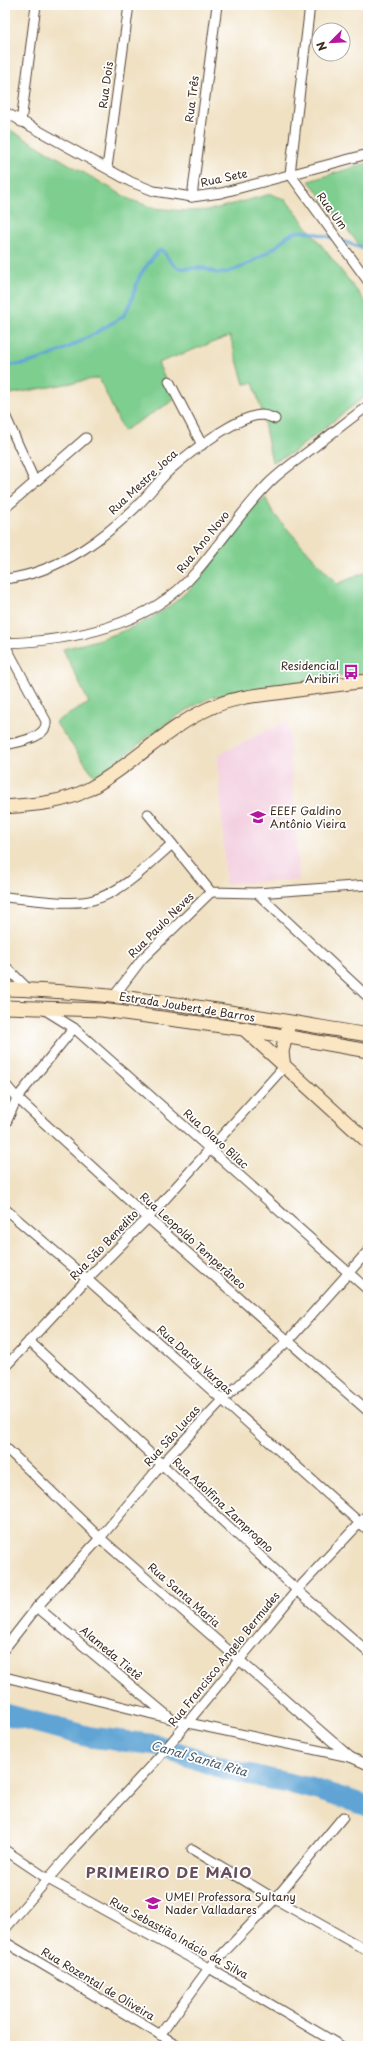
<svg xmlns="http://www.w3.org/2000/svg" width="373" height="2051" font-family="'Playpen Sans',sans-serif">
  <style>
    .built { fill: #f3cfdf }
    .green { fill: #7ece8f; stroke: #5c7c56 }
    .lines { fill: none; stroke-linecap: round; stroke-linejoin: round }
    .stream { stroke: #5fa4d4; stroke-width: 3.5 }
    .river { stroke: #5fa4d4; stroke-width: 21 }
    .street-casing { stroke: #564537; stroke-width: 11 }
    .secondary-casing { stroke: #564537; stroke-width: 15 }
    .street { stroke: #fff; stroke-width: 9 }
    .secondary { stroke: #fbe6c4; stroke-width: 13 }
    .labels { text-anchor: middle; stroke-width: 3.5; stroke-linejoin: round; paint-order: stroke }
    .street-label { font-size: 11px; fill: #3b2a1e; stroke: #fff }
    .poi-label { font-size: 11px; fill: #3b2a1e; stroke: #fff; text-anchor: start }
    .water-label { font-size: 12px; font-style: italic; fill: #495b67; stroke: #fff }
    .district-label { font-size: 15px; font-weight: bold; letter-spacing: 1px; fill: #674f5c; stroke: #fff }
  </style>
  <rect width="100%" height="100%" fill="#fff"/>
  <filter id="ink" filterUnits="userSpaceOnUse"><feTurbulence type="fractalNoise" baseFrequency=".025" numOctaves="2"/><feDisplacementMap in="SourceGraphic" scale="8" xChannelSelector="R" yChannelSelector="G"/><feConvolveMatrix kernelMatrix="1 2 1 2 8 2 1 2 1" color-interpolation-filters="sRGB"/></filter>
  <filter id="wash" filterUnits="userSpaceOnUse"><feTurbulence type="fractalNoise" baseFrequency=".012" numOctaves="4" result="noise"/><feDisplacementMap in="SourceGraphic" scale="16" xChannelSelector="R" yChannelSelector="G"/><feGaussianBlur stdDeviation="0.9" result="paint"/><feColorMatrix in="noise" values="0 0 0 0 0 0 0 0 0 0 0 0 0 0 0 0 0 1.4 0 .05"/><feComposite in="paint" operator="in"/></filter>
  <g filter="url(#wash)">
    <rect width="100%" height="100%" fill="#f0e1c3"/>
    <polygon class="built" points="288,720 299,880 226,884 218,755"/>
    <g class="green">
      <polygon points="5,127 131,200 154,208 184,211 210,210 271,194 286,200 368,305 368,394 294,452 272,462 261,408 253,383 244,384 230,336 158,363 174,400 123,431 99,378 5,395"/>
      <polygon points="368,163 368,256 309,181"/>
      <path d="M265,497L273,513L337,584L364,573L368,576V671L212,697C169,716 133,750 96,778L55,722L89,703L63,649C120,635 169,619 206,570C225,545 241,518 265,497Z"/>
    </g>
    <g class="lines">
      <g class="stream">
        <polyline points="342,241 368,250"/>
        <path d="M5,364C31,370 85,340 107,326C111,323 119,320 123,316C130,308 135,290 138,280C139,275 155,254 159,251L163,250C177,275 180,267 204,268C209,269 213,273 218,273C234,274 261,257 274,248C282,243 286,234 296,232C310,230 323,236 336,239"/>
      </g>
      <polyline class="river" points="5,1714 90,1737 157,1745 225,1769 314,1789 368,1806"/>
    </g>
  </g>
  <g filter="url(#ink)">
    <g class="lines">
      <defs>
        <g id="street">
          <polyline points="310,5 290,174 368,281"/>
          <polyline points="5,112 131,182 154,191 192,197 221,193 368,154"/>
          <polyline points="21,122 36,5"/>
          <polyline points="107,168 129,5"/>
          <polyline points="192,197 217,5"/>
          <polyline points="169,381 202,445"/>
          <polyline points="5,415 35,482"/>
          <polyline points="5,508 86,438"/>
          <path d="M5,579C33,576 60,564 84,549C101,538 119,523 134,509C147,497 158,481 171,469C189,453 237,416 261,415C266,415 271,417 275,419"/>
          <path d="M5,643C71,641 150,626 195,573C221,543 242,510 270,482C284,468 302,457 318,444C334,432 351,418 368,406"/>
          <path d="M5,645L46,721C48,738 18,742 5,745"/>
          <polyline points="148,814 211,892 257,893 368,885"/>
          <polyline points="257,893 368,997"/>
          <path d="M5,897C29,899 71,906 93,900C124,891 148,865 172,844"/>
          <polyline points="5,966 28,989"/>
          <polyline points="114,996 142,959 211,892"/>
          <polyline points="45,1010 74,1028 368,1290"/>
          <polyline points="5,1084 17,1098 148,1218 368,1411"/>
          <polyline points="5,1125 17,1098 74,1028"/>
          <polyline points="5,1209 87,1279 368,1530"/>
          <polyline points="29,1341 297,1590 368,1652"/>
          <polyline points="5,1367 87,1279 148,1218 284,1067"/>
          <polyline points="5,1447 100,1538 350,1757"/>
          <polyline points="37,1607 169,1717"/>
          <polyline points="5,1648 37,1607 100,1538 162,1464 222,1400 288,1341 368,1251"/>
          <polyline points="5,1677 188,1723 350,1757 368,1765"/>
          <polyline points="192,1849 275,1899 368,1951"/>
          <polyline points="5,1850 48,1879 209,1968 341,2046"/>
          <polyline points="5,1929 73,1850 159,1757 297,1590 368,1514"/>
          <polyline points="5,1942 179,2046"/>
          <polyline points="160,2035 209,1968 275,1899 343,1817"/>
        </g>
        <g id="secondary">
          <path d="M5,807C32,805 63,803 87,790C131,767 165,728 210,708C233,697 259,695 284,692C312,688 340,684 368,681"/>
          <path d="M5,989C127,992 248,1015 368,1035"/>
          <polyline points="5,1007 102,1010 244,1029 368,1051"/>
          <polyline points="244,1029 368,1142"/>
          <polyline points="284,1067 282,1052 288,1028"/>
        </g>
      </defs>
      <use href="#street" class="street-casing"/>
      <use href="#secondary" class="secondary-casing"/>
      <use href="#street" class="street"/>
      <use href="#secondary" class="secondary"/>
    </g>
  </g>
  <defs>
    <symbol id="bus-bare" viewBox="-9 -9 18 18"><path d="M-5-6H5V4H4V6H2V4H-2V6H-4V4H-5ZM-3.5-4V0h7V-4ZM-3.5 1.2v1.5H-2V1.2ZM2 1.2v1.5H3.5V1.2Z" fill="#b5179e" stroke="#fff" stroke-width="2.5" paint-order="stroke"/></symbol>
    <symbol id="school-bare" viewBox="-9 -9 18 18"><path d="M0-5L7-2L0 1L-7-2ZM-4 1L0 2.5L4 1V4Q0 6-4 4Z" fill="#b5179e" stroke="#fff" stroke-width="2.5" paint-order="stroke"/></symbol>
  </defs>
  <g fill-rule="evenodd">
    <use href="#bus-bare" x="340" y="661" width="22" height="22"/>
    <use href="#school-bare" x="247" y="806" width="22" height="22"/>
    <use href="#school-bare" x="142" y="1892" width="22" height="22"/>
  </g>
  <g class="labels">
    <g class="street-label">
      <text transform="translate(106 85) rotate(-82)" y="4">Rua Dois</text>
      <text transform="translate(192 99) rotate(-83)" y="4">Rua Três</text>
      <text transform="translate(224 178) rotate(-12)" y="4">Rua Sete</text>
      <text transform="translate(332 211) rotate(54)" y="4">Rua Um</text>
      <text transform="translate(143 482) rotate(-43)" y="4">Rua Mestre Joca</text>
      <text transform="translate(203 542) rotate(-51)" y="4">Rua Ano Novo</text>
      <text transform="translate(161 925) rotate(-45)" y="4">Rua Paulo Neves</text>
      <text transform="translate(187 1007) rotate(9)" y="4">Estrada Joubert de Barros</text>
      <text transform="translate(216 1139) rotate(42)" y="4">Rua Olavo Bilac</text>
      <text transform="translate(193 1241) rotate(42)" y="4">Rua Leopoldo Temperâneo</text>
      <text transform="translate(104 1245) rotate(-46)" y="4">Rua São Benedito</text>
      <text transform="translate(195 1360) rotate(42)" y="4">Rua Darcy Vargas</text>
      <text transform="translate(172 1436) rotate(-48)" y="4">Rua São Lucas</text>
      <text transform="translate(223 1505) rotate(43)" y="4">Rua Adolfina Zamprogno</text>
      <text transform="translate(184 1595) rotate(41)" y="4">Rua Santa Maria</text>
      <text transform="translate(111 1653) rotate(40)" y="4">Alameda Tietê</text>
      <text transform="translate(224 1659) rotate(-51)" y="4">Rua Francisco Angelo Bermudes</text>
      <text transform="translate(179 1938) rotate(29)" y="4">Rua Sebastião Inácio da Silva</text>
      <text transform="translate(98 1984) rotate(31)" y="4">Rua Rozental de Oliveira</text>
    </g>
    <g class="poi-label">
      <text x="339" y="670" text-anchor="end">Residencial<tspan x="339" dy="13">Aribiri</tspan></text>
      <text x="270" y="815">EEEF Galdino<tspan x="270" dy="13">Antônio Vieira</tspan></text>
      <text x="165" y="1901">UMEI Professora Sultany<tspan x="165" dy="13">Nader Valladares</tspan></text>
    </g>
    <g class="water-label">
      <text transform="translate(199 1759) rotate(16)" y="4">Canal Santa Rita</text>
    </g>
    <g class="district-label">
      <text x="169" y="1878">PRIMEIRO DE MAIO</text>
    </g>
  </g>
  <rect width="373" height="2051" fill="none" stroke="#fff" stroke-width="20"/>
  <g transform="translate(331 42) rotate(246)"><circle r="19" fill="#ffffff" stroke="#b1aaa5"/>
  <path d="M0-3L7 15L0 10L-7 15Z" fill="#b5179e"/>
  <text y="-6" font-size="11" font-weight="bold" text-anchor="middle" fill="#3b2a1e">N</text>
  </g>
</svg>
